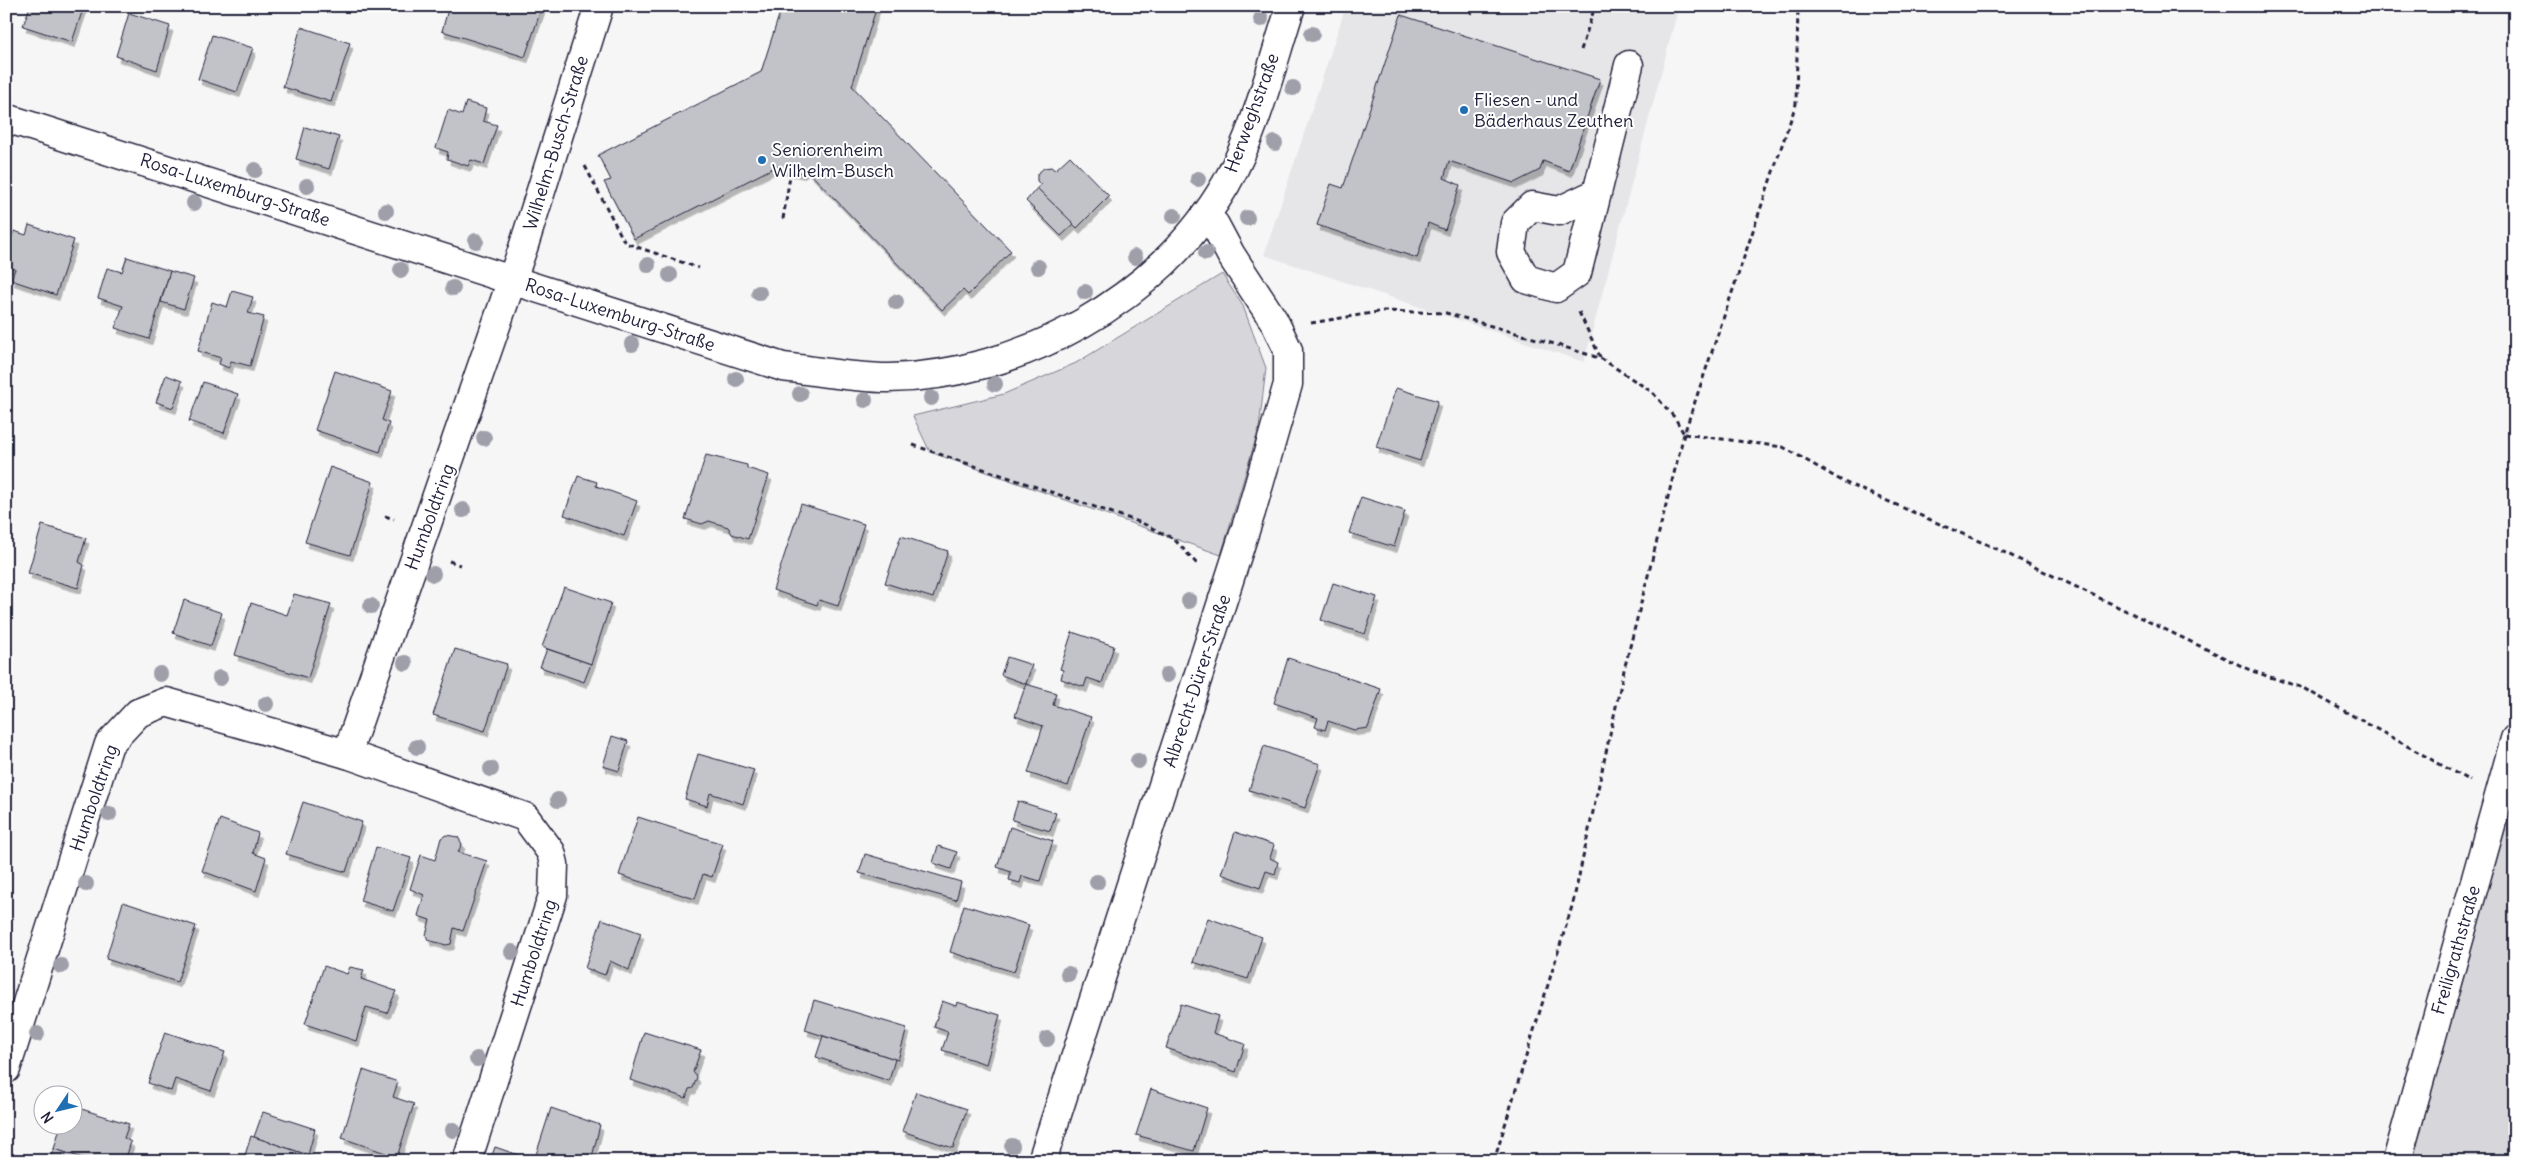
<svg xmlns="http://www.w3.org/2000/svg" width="2521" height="1167" font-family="Delius,sans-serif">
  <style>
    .built { fill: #e6e6e9 }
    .green { fill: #d7d7db; stroke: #7c7c8b }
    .building { fill: #c2c2c9; stroke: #22223b; filter: url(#shadow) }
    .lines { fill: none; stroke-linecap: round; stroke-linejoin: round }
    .minor-casing { stroke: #22223b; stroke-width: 31 }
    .path { stroke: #22223b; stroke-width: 3; stroke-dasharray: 5 4; stroke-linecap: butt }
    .minor { stroke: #fff; stroke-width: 28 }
    .tree { fill: #9f9faa }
    .poi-dot { fill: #1f6fb2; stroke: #fff; stroke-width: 2 }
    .labels { text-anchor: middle; stroke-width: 4; stroke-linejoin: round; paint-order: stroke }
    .poi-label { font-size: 18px; fill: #22223b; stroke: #fff; text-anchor: start }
    .street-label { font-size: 18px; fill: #22223b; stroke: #fff }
  </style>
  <defs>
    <filter id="shadow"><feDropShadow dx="3" dy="5.5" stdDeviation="0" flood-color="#0004"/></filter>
  </defs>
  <rect width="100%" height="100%" fill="#f6f6f7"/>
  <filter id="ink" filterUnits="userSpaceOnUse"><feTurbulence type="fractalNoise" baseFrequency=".02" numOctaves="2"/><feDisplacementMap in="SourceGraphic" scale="10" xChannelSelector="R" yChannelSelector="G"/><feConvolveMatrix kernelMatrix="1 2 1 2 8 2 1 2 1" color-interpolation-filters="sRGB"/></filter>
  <g filter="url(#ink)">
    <polygon class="built" points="1346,6 1679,6 1584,362 1264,255"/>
    <g class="green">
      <polygon points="1222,274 1243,306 1266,368 1259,428 1221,555 930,452 913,416 1004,394 1076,363"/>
      <polygon points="2515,793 2515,1161 2412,1161"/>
    </g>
    <g class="building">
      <polygon points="30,6 84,6 72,42 23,26"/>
      <polygon points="449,6 540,6 542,7 525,57 442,31"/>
      <polygon points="782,6 877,6 852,86 1011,251 968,295 963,290 942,310 806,169 802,173 780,169 777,166 634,239 604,182 611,180 598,155 761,72"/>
      <polygon points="129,13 170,26 157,70 116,56"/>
      <polygon points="1401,15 1600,79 1569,171 1543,161 1540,170 1514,183 1449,161 1444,178 1460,185 1445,230 1428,223 1417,258 1317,225 1331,184 1343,188"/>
      <polygon points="301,27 350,43 331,102 283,87"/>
      <polygon points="212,35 253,48 237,92 198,79"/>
      <polygon points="466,102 486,108 483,121 497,125 484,164 471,160 468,166 447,159 448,152 436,148 448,110 462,115"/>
      <polygon points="305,127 339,137 329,169 296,159"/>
      <polygon points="1070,156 1109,196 1077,228 1037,188 1041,185 1037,181 1037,174 1044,168 1051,167 1055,170"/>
      <polygon points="1037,188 1074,224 1061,236 1026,201"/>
      <polygon points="29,225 74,240 56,295 11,280 15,269 6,266 6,254 14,231 26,235"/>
      <polygon points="127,257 170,271 149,339 115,328 123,306 98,298 107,268 122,272"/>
      <polygon points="170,271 194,278 184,309 161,302"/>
      <polygon points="232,291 253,297 248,313 264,317 250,366 231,361 229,368 219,364 221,358 198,351 212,302 227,307"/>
      <polygon points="335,371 392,391 382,420 389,423 380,452 315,430"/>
      <polygon points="166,375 182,381 173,408 156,402"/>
      <polygon points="203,382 238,394 224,433 189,421"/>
      <polygon points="1396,388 1438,401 1420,461 1376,447"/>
      <polygon points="706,455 747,465 747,468 769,475 748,539 732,534 728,527 709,521 702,524 685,519"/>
      <polygon points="330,467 373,482 350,555 305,542"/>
      <polygon points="578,476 597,482 596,486 637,501 624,536 564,515"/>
      <polygon points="1361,497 1405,511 1394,547 1349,533"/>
      <polygon points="801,504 864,524 838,606 819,600 817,605 773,590"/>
      <polygon points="42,525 86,538 79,562 84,565 78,588 28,573"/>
      <polygon points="901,536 948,551 933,598 885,583"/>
      <polygon points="1333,583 1377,597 1365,634 1321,620"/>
      <polygon points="564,587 611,603 591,664 542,647"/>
      <polygon points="294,594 331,604 308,678 235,655 251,603 287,615"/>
      <polygon points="184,600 222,613 211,646 173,633"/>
      <polygon points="1072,632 1114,646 1102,683 1087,678 1084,687 1061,679 1063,670 1060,669"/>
      <polygon points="455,649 507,664 485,731 433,715"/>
      <polygon points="547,649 591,664 584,682 540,667"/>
      <polygon points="1007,657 1032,665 1026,684 1001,675"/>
      <polygon points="1288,658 1381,689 1368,728 1354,730 1328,721 1325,730 1315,727 1318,718 1274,703"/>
      <polygon points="1026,684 1056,693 1053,705 1091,717 1068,786 1028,773 1043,726 1015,716"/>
      <polygon points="612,736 628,741 619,771 603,766"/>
      <polygon points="1264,746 1320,764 1305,808 1249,790"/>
      <polygon points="698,754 754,770 743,804 710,793 707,806 685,799"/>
      <polygon points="1018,801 1056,813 1050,831 1012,820"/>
      <polygon points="303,802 362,822 346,872 286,854"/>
      <polygon points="638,817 723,844 712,877 703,874 695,899 619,875"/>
      <polygon points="220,819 258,833 253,853 266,858 256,891 202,871"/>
      <polygon points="1010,827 1053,841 1040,881 1022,876 1020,883 1009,880 1011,872 997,867"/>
      <polygon points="1235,832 1274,845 1270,858 1278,862 1275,874 1266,871 1260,888 1221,874"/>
      <polygon points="446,835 458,837 462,844 458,852 487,861 463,931 454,928 451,944 446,945 428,940 426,935 430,920 418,916 424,895 410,889 421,855 435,860 441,838"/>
      <polygon points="938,846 957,852 951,869 933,863"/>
      <polygon points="376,847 411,858 393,911 360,901"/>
      <polygon points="865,854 961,882 956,900 859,873"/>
      <polygon points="123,902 196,926 177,982 106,959"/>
      <polygon points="964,905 1029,925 1014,972 950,952"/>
      <polygon points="1208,918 1262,937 1248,979 1193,962"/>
      <polygon points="602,919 641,933 629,970 610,961 605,975 585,968"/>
      <polygon points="324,966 347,974 350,967 364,970 361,979 396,991 387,1013 366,1007 356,1041 305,1024"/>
      <polygon points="814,1000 907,1028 898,1060 805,1030"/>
      <polygon points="942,1001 956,1006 957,1002 1000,1015 986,1064 942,1050 948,1032 934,1027"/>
      <polygon points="1181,1004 1218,1016 1213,1033 1245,1044 1236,1072 1166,1048"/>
      <polygon points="165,1032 225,1052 211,1091 175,1079 171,1091 148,1083"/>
      <polygon points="644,1032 701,1050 693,1072 697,1077 693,1088 689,1089 686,1098 630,1080"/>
      <polygon points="823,1036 895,1059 889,1081 816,1057"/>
      <polygon points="363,1070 398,1082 393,1097 414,1104 397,1157 342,1138"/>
      <polygon points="1151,1089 1207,1108 1194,1151 1136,1135"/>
      <polygon points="916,1092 967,1109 953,1148 902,1131"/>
      <polygon points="72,1106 129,1124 124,1138 131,1142 125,1161 92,1161 54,1149 61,1124 72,1124"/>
      <polygon points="551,1108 600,1125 591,1161 534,1161"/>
      <polygon points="263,1112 315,1129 308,1155 254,1137"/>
      <polygon points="251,1136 308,1155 305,1161 261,1161 245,1155"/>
      <polygon points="495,1147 524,1157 523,1161 490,1161"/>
      <polygon points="54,1149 92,1161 49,1161"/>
    </g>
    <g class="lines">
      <defs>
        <g id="minor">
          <path d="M6,118L783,367C818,371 853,378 889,378C1020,376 1160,299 1226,184C1256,131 1272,64 1291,6"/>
          <polyline points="1597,193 1577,273 1556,288 1526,279 1511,252 1515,223 1532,206 1559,211 1597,193 1629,65"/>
          <polyline points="347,754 523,248 599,6"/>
          <polyline points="6,1069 109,744 138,713 166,702 347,754 525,817 551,852 554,864 553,895 467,1161"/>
          <polyline points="1042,1161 1251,512 1288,384 1288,350 1274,321 1231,255 1215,225 1205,216"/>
          <polyline points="2397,1161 2515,739"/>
        </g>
      </defs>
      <use href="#minor" class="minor-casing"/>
      <g class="path">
        <polyline points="1471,14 1474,6"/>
        <polyline points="1581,50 1595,6"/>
        <polyline points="585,166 625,243 699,268"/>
        <polyline points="783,219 791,170"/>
        <polyline points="1579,312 1601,359"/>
        <polyline points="1311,323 1384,311 1446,313 1558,345 1602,359 1652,392 1675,418 1684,434"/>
        <polyline points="1684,434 1783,447 1844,482 1997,549 2252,671 2303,688 2470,781"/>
        <polyline points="913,445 1142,523 1174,539 1199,566"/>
        <polyline points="385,516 394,519"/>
        <polyline points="449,561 460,565"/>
        <polyline points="1494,1161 1573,903 1624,670 1684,434 1796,104 1798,6"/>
      </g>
      <use href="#minor" class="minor"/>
    </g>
    <g class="tree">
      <circle cx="1261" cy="19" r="8"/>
      <circle cx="1312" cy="34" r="8"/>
      <circle cx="1293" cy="88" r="8"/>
      <circle cx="1275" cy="143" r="8"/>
      <circle cx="255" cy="170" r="8"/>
      <circle cx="1198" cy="179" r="8"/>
      <circle cx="307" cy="186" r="8"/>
      <circle cx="194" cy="203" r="8"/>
      <circle cx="386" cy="211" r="8"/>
      <circle cx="1174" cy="216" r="8"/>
      <circle cx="1247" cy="218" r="8"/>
      <circle cx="476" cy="241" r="8"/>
      <circle cx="1206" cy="253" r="8"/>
      <circle cx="1135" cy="257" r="8"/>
      <circle cx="648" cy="265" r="8"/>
      <circle cx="1038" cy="267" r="8"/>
      <circle cx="401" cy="270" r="8"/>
      <circle cx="670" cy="275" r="8"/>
      <circle cx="453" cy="288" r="8"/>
      <circle cx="1085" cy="292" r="8"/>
      <circle cx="759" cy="293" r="8"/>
      <circle cx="896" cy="302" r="8"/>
      <circle cx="632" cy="344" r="8"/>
      <circle cx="736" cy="379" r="8"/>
      <circle cx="995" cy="384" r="8"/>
      <circle cx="800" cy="394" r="8"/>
      <circle cx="931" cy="398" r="8"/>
      <circle cx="865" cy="400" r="8"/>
      <circle cx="484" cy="438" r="8"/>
      <circle cx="463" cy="510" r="8"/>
      <circle cx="433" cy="574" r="8"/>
      <circle cx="1189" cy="601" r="8"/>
      <circle cx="371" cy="606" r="8"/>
      <circle cx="405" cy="663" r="8"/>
      <circle cx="160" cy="674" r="8"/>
      <circle cx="1167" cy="675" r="8"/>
      <circle cx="220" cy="678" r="8"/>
      <circle cx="266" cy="704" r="8"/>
      <circle cx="417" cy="747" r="8"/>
      <circle cx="1138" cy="761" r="8"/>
      <circle cx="491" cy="769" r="8"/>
      <circle cx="558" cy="800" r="8"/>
      <circle cx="109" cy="814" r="8"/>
      <circle cx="1097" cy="882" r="8"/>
      <circle cx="86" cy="884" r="8"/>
      <circle cx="512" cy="952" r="8"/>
      <circle cx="61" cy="966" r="8"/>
      <circle cx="1068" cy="974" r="8"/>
      <circle cx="37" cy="1034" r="8"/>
      <circle cx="1047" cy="1039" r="8"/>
      <circle cx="477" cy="1059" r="8"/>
      <circle cx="453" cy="1130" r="8"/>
      <circle cx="1012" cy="1146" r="8"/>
    </g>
  </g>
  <g class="poi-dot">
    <circle cx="1464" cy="110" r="5"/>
    <circle cx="762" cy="160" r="5"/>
  </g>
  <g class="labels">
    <g class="poi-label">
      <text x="1474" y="106">Fliesen - und<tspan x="1474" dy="21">Bäderhaus Zeuthen</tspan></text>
      <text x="772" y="156">Seniorenheim<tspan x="772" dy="21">Wilhelm-Busch</tspan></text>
    </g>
    <g class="street-label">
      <text transform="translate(1252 113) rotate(-70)" y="6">Herweghstraße</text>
      <text transform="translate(556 143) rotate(-73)" y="6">Wilhelm-Busch-Straße</text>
      <text transform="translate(235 190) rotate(18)" y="6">Rosa-Luxemburg-Straße</text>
      <text transform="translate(620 315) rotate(18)" y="6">Rosa-Luxemburg-Straße</text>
      <text transform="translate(430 517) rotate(-70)" y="6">Humboldtring</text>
      <text transform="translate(1197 681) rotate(-72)" y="6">Albrecht-Dürer-Straße</text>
      <text transform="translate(94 798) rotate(-71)" y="6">Humboldtring</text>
      <text transform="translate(2456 950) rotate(-74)" y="6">Freiligrathstraße</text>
      <text transform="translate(534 953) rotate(-72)" y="6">Humboldtring</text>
    </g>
  </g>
  <rect width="2521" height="1167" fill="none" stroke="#fff" stroke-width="25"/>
  <rect x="12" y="12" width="2496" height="1142" fill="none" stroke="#22223b" stroke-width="2" filter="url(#ink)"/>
  <g transform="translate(58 1110) rotate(235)"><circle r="24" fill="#ffffff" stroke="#a7a7b1"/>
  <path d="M0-4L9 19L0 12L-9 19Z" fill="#1f6fb2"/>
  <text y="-8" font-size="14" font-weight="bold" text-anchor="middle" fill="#22223b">N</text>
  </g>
</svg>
